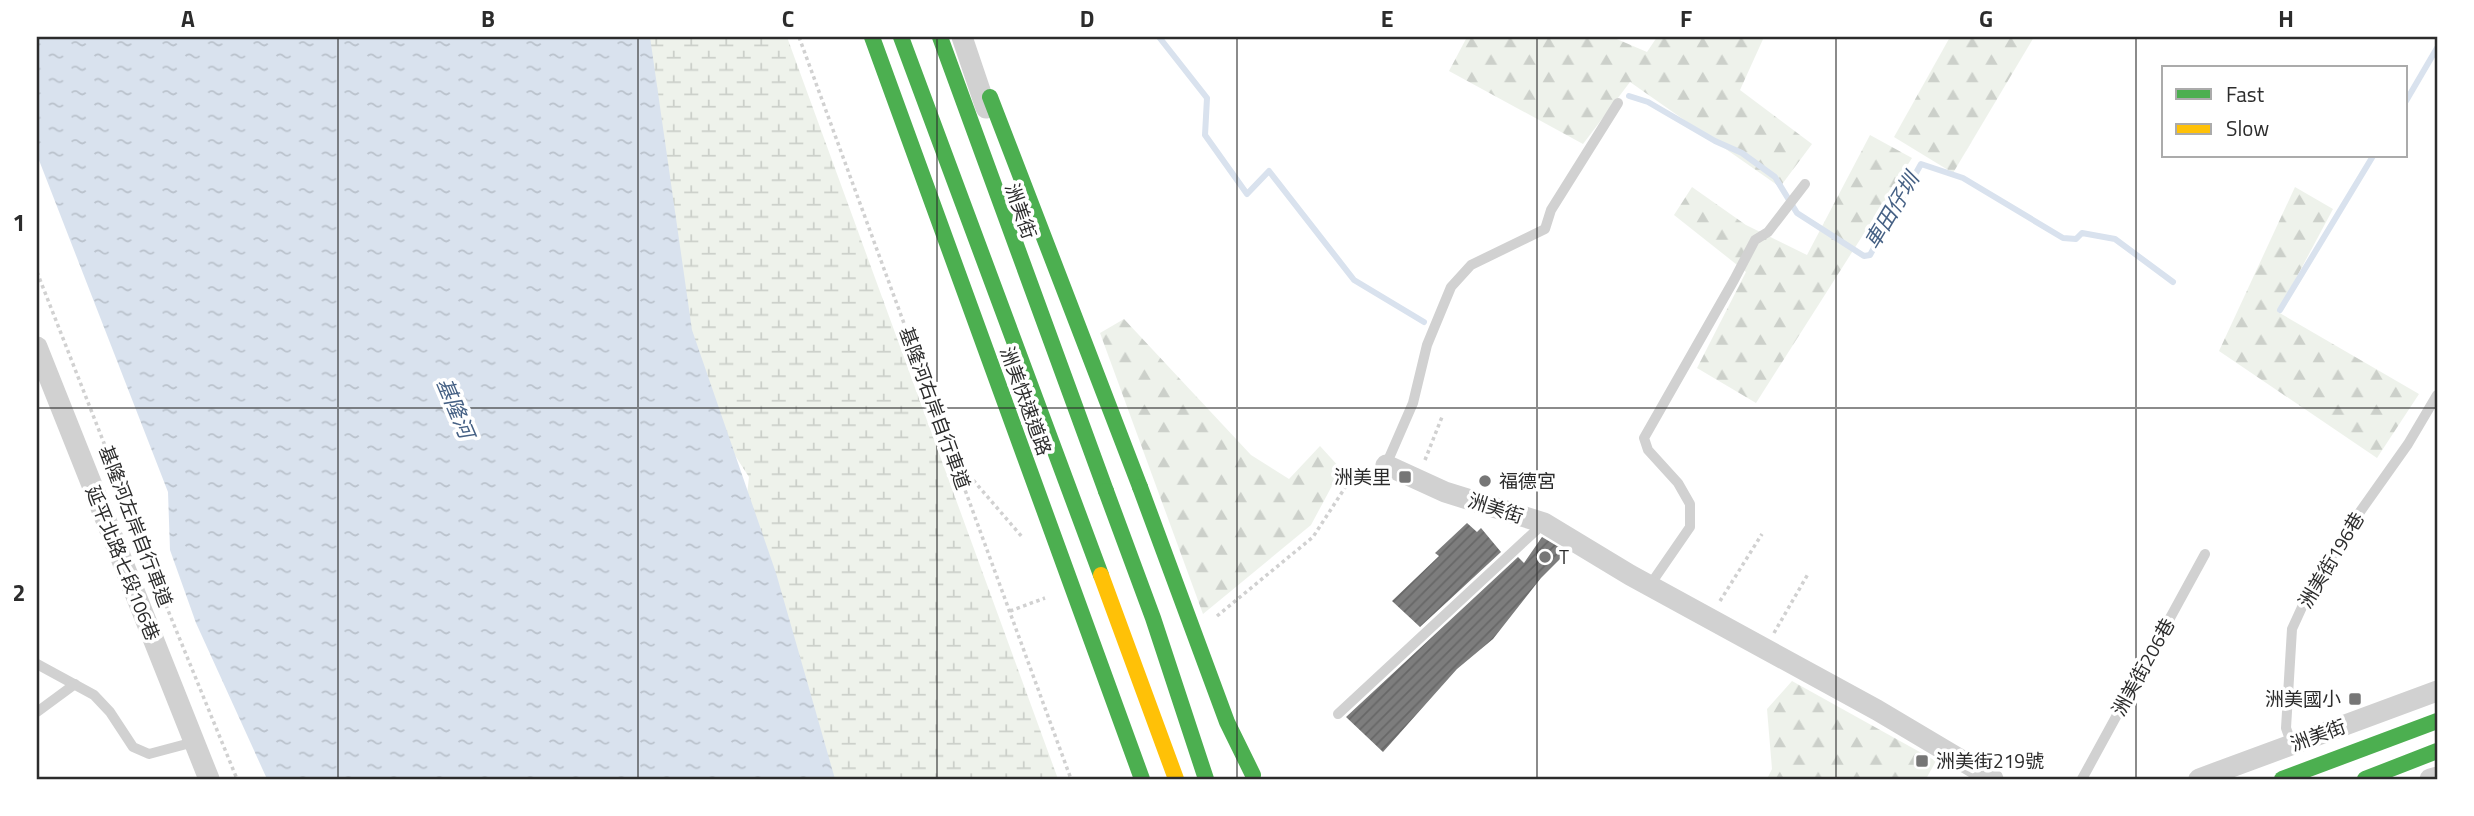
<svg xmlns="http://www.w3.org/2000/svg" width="2474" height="816" font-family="'Titillium Web','Noto Sans TC',sans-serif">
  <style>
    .forest { fill: url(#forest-firs) }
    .wetland { fill: url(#wetland-marsh) }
    .water { fill: url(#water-ripples) }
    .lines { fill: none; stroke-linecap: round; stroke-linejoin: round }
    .stream { stroke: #d9e2ee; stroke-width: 6 }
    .building { fill: url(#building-hatch) }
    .path { stroke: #d1d1d1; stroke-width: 3.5; stroke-dasharray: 3.5 3.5; stroke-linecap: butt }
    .lane { stroke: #d1d1d1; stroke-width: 10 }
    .street { stroke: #d1d1d1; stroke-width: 21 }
    .fast { stroke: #4caf50; stroke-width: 16 }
    .fast-bridge { stroke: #4caf50; stroke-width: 16 }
    .slow-bridge { stroke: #ffc107; stroke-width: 16 }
    .grid { fill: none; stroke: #2c2c2c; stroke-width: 2; stroke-opacity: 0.55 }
    .poi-dot { fill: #767676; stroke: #fff; stroke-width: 2.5 }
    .labels { text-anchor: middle; stroke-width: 7; stroke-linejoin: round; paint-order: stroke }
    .street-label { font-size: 19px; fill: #2c2c2c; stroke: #fff }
    .poi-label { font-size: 19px; fill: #2c2c2c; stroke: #fff; text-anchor: start }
    .water-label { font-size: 21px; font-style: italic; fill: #456084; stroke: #fff }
    .neatline { fill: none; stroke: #2c2c2c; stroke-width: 2.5 }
    .grid-label { font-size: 23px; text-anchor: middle; font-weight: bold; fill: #2c2c2c }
  </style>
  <defs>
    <pattern id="forest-firs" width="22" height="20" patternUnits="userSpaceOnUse" patternTransform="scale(1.75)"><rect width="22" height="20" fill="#eef2eb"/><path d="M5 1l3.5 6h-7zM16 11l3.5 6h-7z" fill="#ccd0ca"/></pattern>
    <pattern id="wetland-marsh" width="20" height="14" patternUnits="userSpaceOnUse" patternTransform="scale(1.75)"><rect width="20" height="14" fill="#eef2eb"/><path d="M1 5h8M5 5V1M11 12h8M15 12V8" fill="none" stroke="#ccd0ca"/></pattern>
    <pattern id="water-ripples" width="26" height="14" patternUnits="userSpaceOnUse" patternTransform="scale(1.75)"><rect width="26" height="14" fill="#d9e2ee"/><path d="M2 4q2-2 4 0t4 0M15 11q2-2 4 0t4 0" fill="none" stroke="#bac2cc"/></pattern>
    <pattern id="building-hatch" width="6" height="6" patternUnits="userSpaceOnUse" patternTransform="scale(1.75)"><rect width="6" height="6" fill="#7d7d7d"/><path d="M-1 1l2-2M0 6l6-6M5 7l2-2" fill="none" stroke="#676767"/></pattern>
  </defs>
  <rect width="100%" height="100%" fill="#fff"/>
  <g class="forest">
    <polygon points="1467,37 1612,37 1647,52 1657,37 1764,37 1740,90 1812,144 1780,187 1630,82 1583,144 1449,71"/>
    <polygon points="1950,37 2034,37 1953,173 1894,137"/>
    <polygon points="1870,135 1912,158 1756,403 1697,368 1746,272 1674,215 1692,187 1746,225 1807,255"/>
    <polygon points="2295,187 2333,209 2278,312 2419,394 2377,458 2219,351"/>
    <polygon points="1124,319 1251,455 1289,479 1320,446 1341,469 1311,525 1203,614 1100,333"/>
    <polygon points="1792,681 1936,761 1926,779 1767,779 1772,769 1767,709"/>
  </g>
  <polygon class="wetland" points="620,37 787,37 1058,779 810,779 745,513 749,477 734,454 694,368"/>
  <polygon class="water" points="37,37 650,37 692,330 776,573 835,779 267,779 196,623 170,550 168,492 37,155"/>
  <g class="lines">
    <g class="stream">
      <polyline points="1159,37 1207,98 1205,135 1247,194 1269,171 1354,280 1424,322"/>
      <polyline points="1629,96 1648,102 1715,141 1742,153 1775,177 1797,213 1864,256 1870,255 1921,164 1963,178 2063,238 2076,239 2082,233 2115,239 2173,282"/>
      <polyline points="2406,101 2437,48"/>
      <polyline points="2280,310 2373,156"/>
    </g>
  </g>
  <g class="building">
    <polygon points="1467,523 1477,532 1481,528 1501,552 1420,627 1392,601 1439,556 1435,553"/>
    <polygon points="1542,537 1567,552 1541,578 1493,639 1457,669 1383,752 1346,717 1518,557 1524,563"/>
  </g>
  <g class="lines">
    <g class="path">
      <polyline points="799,37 1071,779"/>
      <polyline points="37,272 127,502 145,554 237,779"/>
      <polyline points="955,459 1023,538"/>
      <polyline points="1425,460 1442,417"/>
      <polyline points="1720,601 1762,534"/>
      <polyline points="1010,611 1045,598"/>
      <polyline points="1217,616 1313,537 1350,480 1367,469"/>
      <polyline points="1774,633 1808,574"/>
    </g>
    <g class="lane">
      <polyline points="1386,465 1413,403 1427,345 1451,287 1471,265 1545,229 1551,210 1618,103"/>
      <polyline points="1650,585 1690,527 1690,504 1678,483 1648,450 1644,438 1734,280 1755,240 1768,232 1805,184"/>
      <polyline points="37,664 94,695 110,712 133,747 149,754 194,742"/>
      <polyline points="37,712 75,684"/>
      <polyline points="1338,714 1544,523"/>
      <polyline points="2292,745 2286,728 2292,629 2308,594 2357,516 2408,444 2437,395"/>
      <polyline points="2082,779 2205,554"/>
    </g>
    <g class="street">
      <polyline points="962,37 986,108"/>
      <polyline points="37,347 209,779"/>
      <polyline points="1386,465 1445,492 1544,523 1630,575 1877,710 1993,779"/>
      <polyline points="2199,779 2437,691"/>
      <polyline points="2430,779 2437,777"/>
    </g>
    <g class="fast">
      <polyline points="940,37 1106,491"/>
      <polyline points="990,97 1140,487"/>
      <polyline points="2282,779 2437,721"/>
      <polyline points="2365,779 2437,751"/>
    </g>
    <g class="fast-bridge">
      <polyline points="872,37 1142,779"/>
      <polyline points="901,37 1101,575"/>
      <polyline points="1140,487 1227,722 1253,775"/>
      <polyline points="1106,491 1153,618 1206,779"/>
    </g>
    <polyline class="slow-bridge" points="1101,575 1176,779"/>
  </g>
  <path class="grid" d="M338,37V779M638,37V779M937,37V779M1237,37V779M1537,37V779M1836,37V779M2136,37V779M37,408H2437"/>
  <g class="poi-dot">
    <rect x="1398" y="470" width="14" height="14" rx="3.5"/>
    <circle cx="1485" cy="481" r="7"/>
    <circle cx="1545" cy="557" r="7"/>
    <rect x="2348" y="692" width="14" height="14" rx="3.5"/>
    <rect x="1915" y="754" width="14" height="14" rx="3.5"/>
  </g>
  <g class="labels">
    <g class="street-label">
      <text transform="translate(1021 211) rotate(71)" y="7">洲美街</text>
      <text transform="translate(1026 401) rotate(70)" y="7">洲美快速道路</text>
      <text transform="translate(935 408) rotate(70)" y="7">基隆河右岸自行車道</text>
      <text transform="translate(1496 508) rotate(18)" y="7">洲美街</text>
      <text transform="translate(136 526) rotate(69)" y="7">基隆河左岸自行車道</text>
      <text transform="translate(2331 560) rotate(-59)" y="7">洲美街196巷</text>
      <text transform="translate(123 563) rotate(68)" y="7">延平北路七段106巷</text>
      <text transform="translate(2143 667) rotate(-61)" y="7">洲美街206巷</text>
      <text transform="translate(2318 735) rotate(-20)" y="7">洲美街</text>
    </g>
    <g class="poi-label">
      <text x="1391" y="484" text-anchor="end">洲美里</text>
      <text x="1499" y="488">福德宮</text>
      <text x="1559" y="564">T</text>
      <text x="2341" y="706" text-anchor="end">洲美國小</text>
      <text x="1936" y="768">洲美街219號</text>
    </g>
    <g class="water-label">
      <text transform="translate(1892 211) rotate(-59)" y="7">車田仔圳</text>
      <text transform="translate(455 408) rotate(67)" y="7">基隆河</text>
    </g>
  </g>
  <rect width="2474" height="816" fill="none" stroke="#ffffff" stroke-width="77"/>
  <rect x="2162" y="66" width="245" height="91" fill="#ffffff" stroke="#ababab" stroke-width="2"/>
  <rect x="2176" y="89" width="35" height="10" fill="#4caf50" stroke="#ababab" stroke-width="2"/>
  <text x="2226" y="102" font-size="21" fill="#2c2c2c">Fast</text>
  <rect x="2176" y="124" width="35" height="10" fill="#ffc107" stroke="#ababab" stroke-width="2"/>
  <text x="2226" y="136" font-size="21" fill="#2c2c2c">Slow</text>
  <rect x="38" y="38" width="2398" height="740" class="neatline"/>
  <g class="grid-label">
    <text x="188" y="27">A</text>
    <text x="488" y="27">B</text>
    <text x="788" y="27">C</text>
    <text x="1087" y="27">D</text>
    <text x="1387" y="27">E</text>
    <text x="1686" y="27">F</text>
    <text x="1986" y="27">G</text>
    <text x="2286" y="27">H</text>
    <text x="19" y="231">1</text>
    <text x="19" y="601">2</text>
  </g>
</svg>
